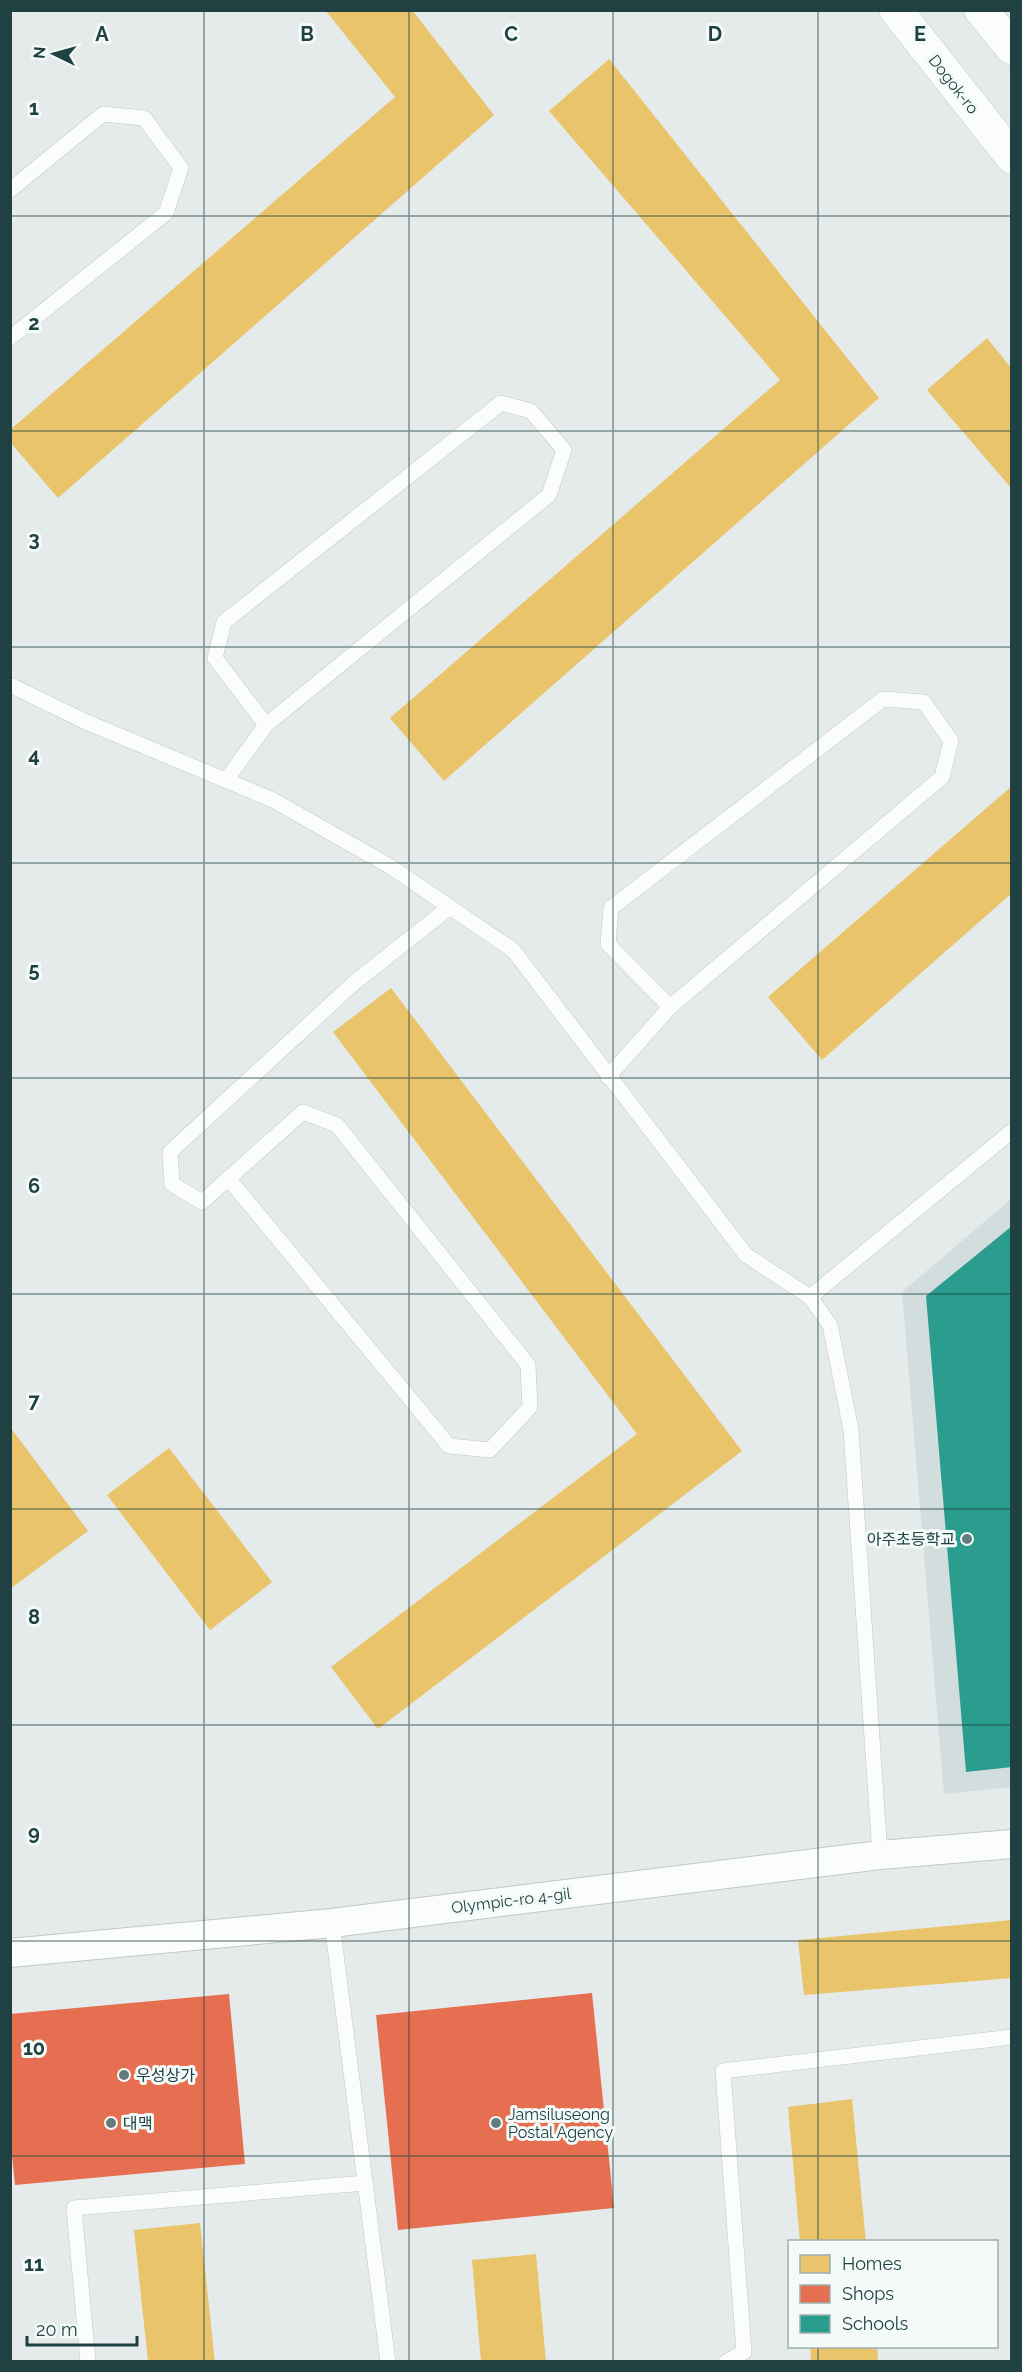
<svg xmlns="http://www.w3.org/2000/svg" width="1022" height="2372" font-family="Raleway,'Noto Sans KR',sans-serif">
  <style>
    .built { fill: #d2dddd }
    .homes { fill: #e9c46a }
    .shops { fill: #e76f51 }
    .schools { fill: #2a9d8f }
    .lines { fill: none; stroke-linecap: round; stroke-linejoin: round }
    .lane-casing { stroke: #c2c8c7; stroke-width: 16 }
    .street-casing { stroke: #c2c8c7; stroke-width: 30 }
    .secondary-casing { stroke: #c0c9c8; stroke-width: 34 }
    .lane { stroke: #fbfcfc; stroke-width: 15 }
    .street { stroke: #fbfcfc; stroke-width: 28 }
    .secondary { stroke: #fbfcfc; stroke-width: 33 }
    .grid { fill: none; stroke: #1f4142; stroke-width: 1.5; stroke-opacity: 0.55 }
    .poi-dot { fill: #647c7d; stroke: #f3faf8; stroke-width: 2 }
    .labels { text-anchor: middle; stroke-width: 6; stroke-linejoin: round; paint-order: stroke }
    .street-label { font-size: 16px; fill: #1f4142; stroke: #f3faf8 }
    .poi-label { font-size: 16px; fill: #1f4142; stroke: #f3faf8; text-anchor: start }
    .grid-label { font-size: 20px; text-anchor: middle; font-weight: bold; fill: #1f4142; stroke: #f3faf8; stroke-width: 6; stroke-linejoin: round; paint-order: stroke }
  </style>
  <rect width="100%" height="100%" fill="#e5ebea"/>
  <polygon class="built" points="1011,1199 1011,1787 944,1794 902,1292"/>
  <g class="homes">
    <polygon points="325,10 412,10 494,115 58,498 10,442 10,430 395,97"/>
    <polygon points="609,59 879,398 444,781 390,718 780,380 549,111"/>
    <polygon points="987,338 1012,369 1012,489 927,390"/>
    <polygon points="1012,786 1012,893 822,1060 768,997"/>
    <polygon points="391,988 742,1451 378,1729 331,1667 637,1434 333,1032"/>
    <polygon points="10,1427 88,1531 10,1589"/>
    <polygon points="169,1448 272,1582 210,1630 107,1495"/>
    <polygon points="1012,1920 1012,1978 804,1995 798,1940"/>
    <polygon points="852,2099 866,2242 800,2242 788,2107"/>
    <polygon points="200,2223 215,2362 148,2362 134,2230"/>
    <polygon points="536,2254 546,2362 481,2362 472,2260"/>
    <polygon points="810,2346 877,2346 878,2362 811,2362"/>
  </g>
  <g class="shops">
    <polygon points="592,1993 614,2208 398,2230 376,2015"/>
    <polygon points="229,1994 245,2164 15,2185 10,2136 10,2014"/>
  </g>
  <polygon class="schools" points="1012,1226 1012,1767 966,1772 926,1296"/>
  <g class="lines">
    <defs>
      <g id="lane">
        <polyline points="10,190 103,114 144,118 181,168 166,213 10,338"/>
        <polyline points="10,685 84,721 273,800 391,867 513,950 746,1255 810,1297 830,1325 851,1430 880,1855"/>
        <polyline points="226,780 266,725 549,495 564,450 531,411 501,403 224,622 215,658 266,725"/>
        <polyline points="608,1077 670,1007 942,777 951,741 924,702 883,699 611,908 608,944 670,1007"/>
        <polyline points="228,1178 449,1446 490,1450 530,1407 528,1365 337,1125 303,1112 202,1202 172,1184 170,1152 355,982 450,907"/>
        <polyline points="810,1297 1012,1131"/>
        <polyline points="332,1923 388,2362"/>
        <polyline points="88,2362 74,2208 365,2183"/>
        <polyline points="726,2362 744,2352 723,2071 1012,2037"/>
      </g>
      <polyline id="street" points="10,1953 332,1923 880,1855 1012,1844"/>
      <g id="secondary">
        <polyline points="896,10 1012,157"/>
        <polyline points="981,10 1012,48"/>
      </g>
    </defs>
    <use href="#lane" class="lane-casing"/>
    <use href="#street" class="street-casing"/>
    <use href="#secondary" class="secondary-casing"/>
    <use href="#lane" class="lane"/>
    <use href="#street" class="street"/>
    <use href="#secondary" class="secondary"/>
  </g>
  <path class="grid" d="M204,10V2362M409,10V2362M613,10V2362M818,10V2242M10,216H1012M10,431H1012M10,647H1012M10,863H1012M10,1078H1012M10,1294H1012M10,1509H1012M10,1725H1012M10,1941H1012M10,2156H1012M818,2346V2362"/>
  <g class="poi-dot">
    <circle cx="967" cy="1539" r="6"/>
    <circle cx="124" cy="2075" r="6"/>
    <circle cx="111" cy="2123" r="6"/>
    <circle cx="496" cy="2123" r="6"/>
  </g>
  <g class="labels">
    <g class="street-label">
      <text transform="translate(954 84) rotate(52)" y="6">Dogok-ro</text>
      <text transform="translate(511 1900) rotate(-7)" y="6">Olympic-ro 4-gil</text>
    </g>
    <g class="poi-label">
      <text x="955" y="1545" text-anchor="end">아주초등학교</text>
      <text x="136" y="2081">우성상가</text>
      <text x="508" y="2120">Jamsiluseong<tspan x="508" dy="18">Postal Agency</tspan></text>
      <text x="123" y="2129">대맥</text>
    </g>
  </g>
  <g class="grid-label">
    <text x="102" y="41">A</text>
    <text x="307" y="41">B</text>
    <text x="511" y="41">C</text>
    <text x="715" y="41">D</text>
    <text x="920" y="41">E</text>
    <text x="34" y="115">1</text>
    <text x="34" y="330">2</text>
    <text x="34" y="546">3</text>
    <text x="34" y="762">4</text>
    <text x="34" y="977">5</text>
    <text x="34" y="1193">6</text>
    <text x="34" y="1408">7</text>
    <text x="34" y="1624">8</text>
    <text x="34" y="1840">9</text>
    <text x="34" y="2055">10</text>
    <text x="34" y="2271">11</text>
  </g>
  <rect width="1022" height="2372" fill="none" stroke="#1f4142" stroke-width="24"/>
  <rect x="788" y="2240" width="210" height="108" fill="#f3faf8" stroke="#9eb0af" stroke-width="1.5"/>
  <rect x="800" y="2255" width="30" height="18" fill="#e9c46a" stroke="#9eb0af" stroke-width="1.5"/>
  <text x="842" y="2270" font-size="18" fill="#1f4142">Homes</text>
  <rect x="800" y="2285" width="30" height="18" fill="#e76f51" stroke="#9eb0af" stroke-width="1.5"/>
  <text x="842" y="2300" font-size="18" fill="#1f4142">Shops</text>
  <rect x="800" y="2315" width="30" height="18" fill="#2a9d8f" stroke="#9eb0af" stroke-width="1.5"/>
  <text x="842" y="2330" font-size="18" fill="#1f4142">Schools</text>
  <g transform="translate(54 54) rotate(275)" stroke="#f3faf8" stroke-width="4.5" paint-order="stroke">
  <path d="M0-4.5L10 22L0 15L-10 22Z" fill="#1f4142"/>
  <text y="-9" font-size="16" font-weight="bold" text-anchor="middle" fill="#1f4142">N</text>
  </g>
  <path d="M27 2336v9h110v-9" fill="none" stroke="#1f4142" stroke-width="3"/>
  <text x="36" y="2336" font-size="18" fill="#1f4142" stroke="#f3faf8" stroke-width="4.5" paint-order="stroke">20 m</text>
</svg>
